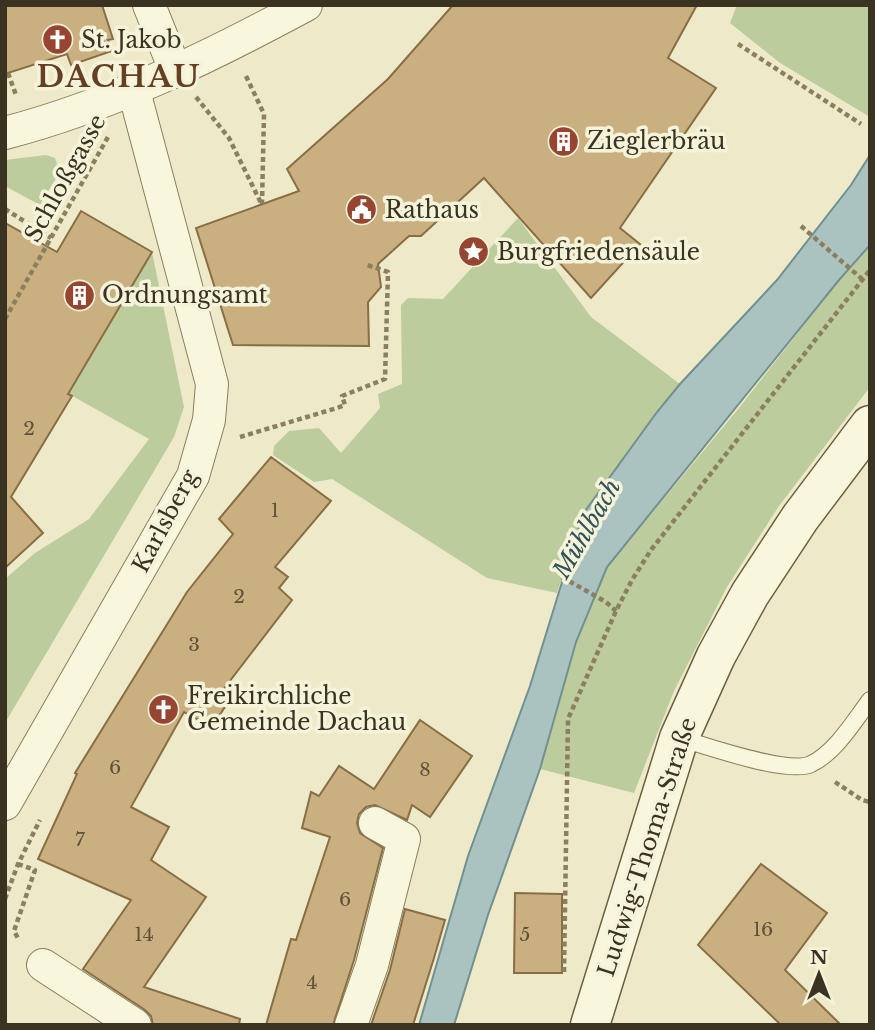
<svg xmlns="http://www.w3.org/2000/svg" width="875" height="1030" font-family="'Libre Baskerville',serif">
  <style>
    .green { fill: #bccc9d }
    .water { fill: #aac2c0; stroke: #70918f; stroke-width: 2 }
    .building { fill: #caaf80; stroke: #886e45; stroke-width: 2 }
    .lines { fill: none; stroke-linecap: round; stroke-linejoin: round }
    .lane-casing { stroke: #8a7f5e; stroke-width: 18 }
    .street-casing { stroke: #8a7f5e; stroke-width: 34 }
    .secondary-casing { stroke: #6c5f41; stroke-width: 41 }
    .path { stroke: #8a7f5e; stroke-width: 4.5; stroke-dasharray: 5 3.5; stroke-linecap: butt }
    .lane { stroke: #f8f6dc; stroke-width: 16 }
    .street { stroke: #f8f6dc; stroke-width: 32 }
    .secondary { stroke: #f8f6dc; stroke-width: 38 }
    .labels { text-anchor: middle; stroke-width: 7; stroke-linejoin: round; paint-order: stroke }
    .number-label { font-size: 19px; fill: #5f5239 }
    .poi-label { font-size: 23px; fill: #3b3321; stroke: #f5f3d9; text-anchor: start }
    .street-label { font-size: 23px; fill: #3b3321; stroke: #f5f3d9 }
    .water-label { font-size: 24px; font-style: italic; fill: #31545a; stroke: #f5f3d9 }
    .district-label { font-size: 30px; font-weight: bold; letter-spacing: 2px; fill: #663f22; stroke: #f5f3d9 }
  </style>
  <rect width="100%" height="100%" fill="#eeeac9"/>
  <g class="green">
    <polygon points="737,5 870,5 870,117 780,63 730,23"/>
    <polygon points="46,155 55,158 60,172 40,205 5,186 5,160"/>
    <polygon points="518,218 591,317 680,384 583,514 557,593 487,578 332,479 314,482 273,455 274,446 289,431 319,428 341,453 380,408 378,394 402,384 401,305 408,298 443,299"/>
    <polygon points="870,245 870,387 779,506 727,587 674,691 634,793 540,769 576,642 607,567 739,408 839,280"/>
    <polygon points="152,252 184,407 174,437 5,723 5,579 35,553 89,519 149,439 42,379"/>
  </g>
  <polygon class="water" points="870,155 870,245 839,280 607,567 576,642 540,769 488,915 454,1025 419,1025 468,856 530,686 583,514 657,412 680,384 777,280 851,185"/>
  <g class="building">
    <polygon points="5,5 102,5 113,39 108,40 112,51 71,65 67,54 5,74"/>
    <polygon points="453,5 697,5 668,58 716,88 620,228 640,244 591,298 484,178 421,236 409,236 378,264 381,287 368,302 369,346 233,345 196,228 299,191 287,169 388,79"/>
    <polygon points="81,211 152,252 68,394 72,396 11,497 43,533 5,568 5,223 57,252"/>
    <polygon points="271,457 331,501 275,567 288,577 279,588 292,600 223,690 232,696 212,727 184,712 131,807 169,827 151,860 206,897 144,987 240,1019 239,1025 153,1025 151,1016 145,1010 83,969 131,900 38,859 77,774 75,773 187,592 233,534 219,519"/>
    <polygon points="420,720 472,756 430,817 412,805 407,820 375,805 366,807 359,814 357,823 360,833 383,848 354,960 333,1025 266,1025 291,939 296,940 330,837 302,828 311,792 319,796 339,766 374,789"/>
    <polygon points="761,864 827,913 785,970 841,1025 781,1025 698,945"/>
    <polygon points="515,893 562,894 562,973 514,973"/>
    <polygon points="405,909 445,920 434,958 413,1025 371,1025 390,970"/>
  </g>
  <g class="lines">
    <defs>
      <path id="lane" d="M679,738C706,746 789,775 811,764C835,753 855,720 870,700"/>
      <g id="street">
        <polyline points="149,5 176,72"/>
        <path d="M5,133C112,105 209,57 306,5"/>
        <polyline points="5,804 193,476 209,420 212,384 134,91"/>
        <polyline points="43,965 135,1025"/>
        <polyline points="351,1025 372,965 404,839 375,823"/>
      </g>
      <polyline id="secondary" points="590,1025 679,738 716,656 750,594 800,518 870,425"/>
    </defs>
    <use href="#lane" class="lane-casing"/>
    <use href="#street" class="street-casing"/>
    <use href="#secondary" class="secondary-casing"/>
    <g class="path">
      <polyline points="738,44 861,124"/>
      <polyline points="8,73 16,95"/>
      <polyline points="246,76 264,114 262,204"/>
      <polyline points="196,97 229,138 261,203"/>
      <polyline points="5,209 51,238"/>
      <polyline points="801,226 862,279"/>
      <polyline points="5,319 108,137"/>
      <polyline points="240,437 337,408 345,405 342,396 385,379 388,272 367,265"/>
      <polyline points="562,577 606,602 616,611"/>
      <polyline points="835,782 862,800 870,802"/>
      <polyline points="18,864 35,870 14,931 19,940"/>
      <polyline points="5,899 18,864 40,820"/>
      <polyline points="564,972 568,719 616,611 632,580 651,550 870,270"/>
    </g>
    <use href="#lane" class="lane"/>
    <use href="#street" class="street"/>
    <use href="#secondary" class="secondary"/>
  </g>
  <defs>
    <symbol id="church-disc" viewBox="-11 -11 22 22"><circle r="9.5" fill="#974530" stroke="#f5f3d9"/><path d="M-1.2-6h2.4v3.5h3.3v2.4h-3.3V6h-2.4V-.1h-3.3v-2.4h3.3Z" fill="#fff"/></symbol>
    <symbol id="building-disc" viewBox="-11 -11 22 22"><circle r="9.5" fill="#974530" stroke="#f5f3d9"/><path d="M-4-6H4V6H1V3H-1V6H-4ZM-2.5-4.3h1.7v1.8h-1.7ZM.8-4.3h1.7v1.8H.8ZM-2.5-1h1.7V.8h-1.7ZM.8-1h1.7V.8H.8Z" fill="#fff"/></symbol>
    <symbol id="civic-disc" viewBox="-11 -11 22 22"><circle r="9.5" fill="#974530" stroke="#f5f3d9"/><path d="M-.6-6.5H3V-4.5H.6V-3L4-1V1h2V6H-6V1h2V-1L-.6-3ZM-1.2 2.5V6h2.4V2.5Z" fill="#fff"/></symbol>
    <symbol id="sight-disc" viewBox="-11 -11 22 22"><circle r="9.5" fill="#974530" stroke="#f5f3d9"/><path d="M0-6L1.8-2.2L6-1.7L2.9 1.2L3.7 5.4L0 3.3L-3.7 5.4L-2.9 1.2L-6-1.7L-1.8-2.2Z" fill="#fff"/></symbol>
  </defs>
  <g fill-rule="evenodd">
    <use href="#church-disc" x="40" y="22" width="35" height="35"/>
    <use href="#building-disc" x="546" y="124" width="35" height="35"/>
    <use href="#civic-disc" x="344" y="192" width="35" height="35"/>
    <use href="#sight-disc" x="456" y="234" width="35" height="35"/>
    <use href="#building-disc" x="62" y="278" width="35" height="35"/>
    <use href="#church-disc" x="146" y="692" width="35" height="35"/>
  </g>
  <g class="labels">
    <g class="number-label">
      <text x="29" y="435">2</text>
      <text x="275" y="517">1</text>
      <text x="239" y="603">2</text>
      <text x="194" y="651">3</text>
      <text x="115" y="774">6</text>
      <text x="425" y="776">8</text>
      <text x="80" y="846">7</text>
      <text x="345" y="906">6</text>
      <text x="763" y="936">16</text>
      <text x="144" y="941">14</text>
      <text x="525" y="941">5</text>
      <text x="312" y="989">4</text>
    </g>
    <g class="poi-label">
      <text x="81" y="48">St. Jakob</text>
      <text x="587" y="149">Zieglerbräu</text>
      <text x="385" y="218">Rathaus</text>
      <text x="497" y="260">Burgfriedensäule</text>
      <text x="102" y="303">Ordnungsamt</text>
      <text x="187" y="704">Freikirchliche<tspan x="187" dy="26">Gemeinde Dachau</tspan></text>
    </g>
    <g class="street-label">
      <text transform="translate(65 178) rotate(-61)" y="8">Schloßgasse</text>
      <text transform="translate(165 521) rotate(-62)" y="8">Karlsberg</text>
      <text transform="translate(647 847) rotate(-72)" y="8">Ludwig-Thoma-Straße</text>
    </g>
    <g class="water-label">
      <text transform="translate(587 529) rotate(-60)" y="8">Mühlbach</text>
    </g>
    <g class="district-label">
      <text x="119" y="87">DACHAU</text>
    </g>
  </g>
  <rect width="875" height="1030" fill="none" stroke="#3b3321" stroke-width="14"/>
  <g transform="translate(819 974)" stroke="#f5f3d9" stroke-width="5" paint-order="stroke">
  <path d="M0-5L12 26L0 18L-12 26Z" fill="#3b3321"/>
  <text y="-10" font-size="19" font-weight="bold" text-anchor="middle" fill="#3b3321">N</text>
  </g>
</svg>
